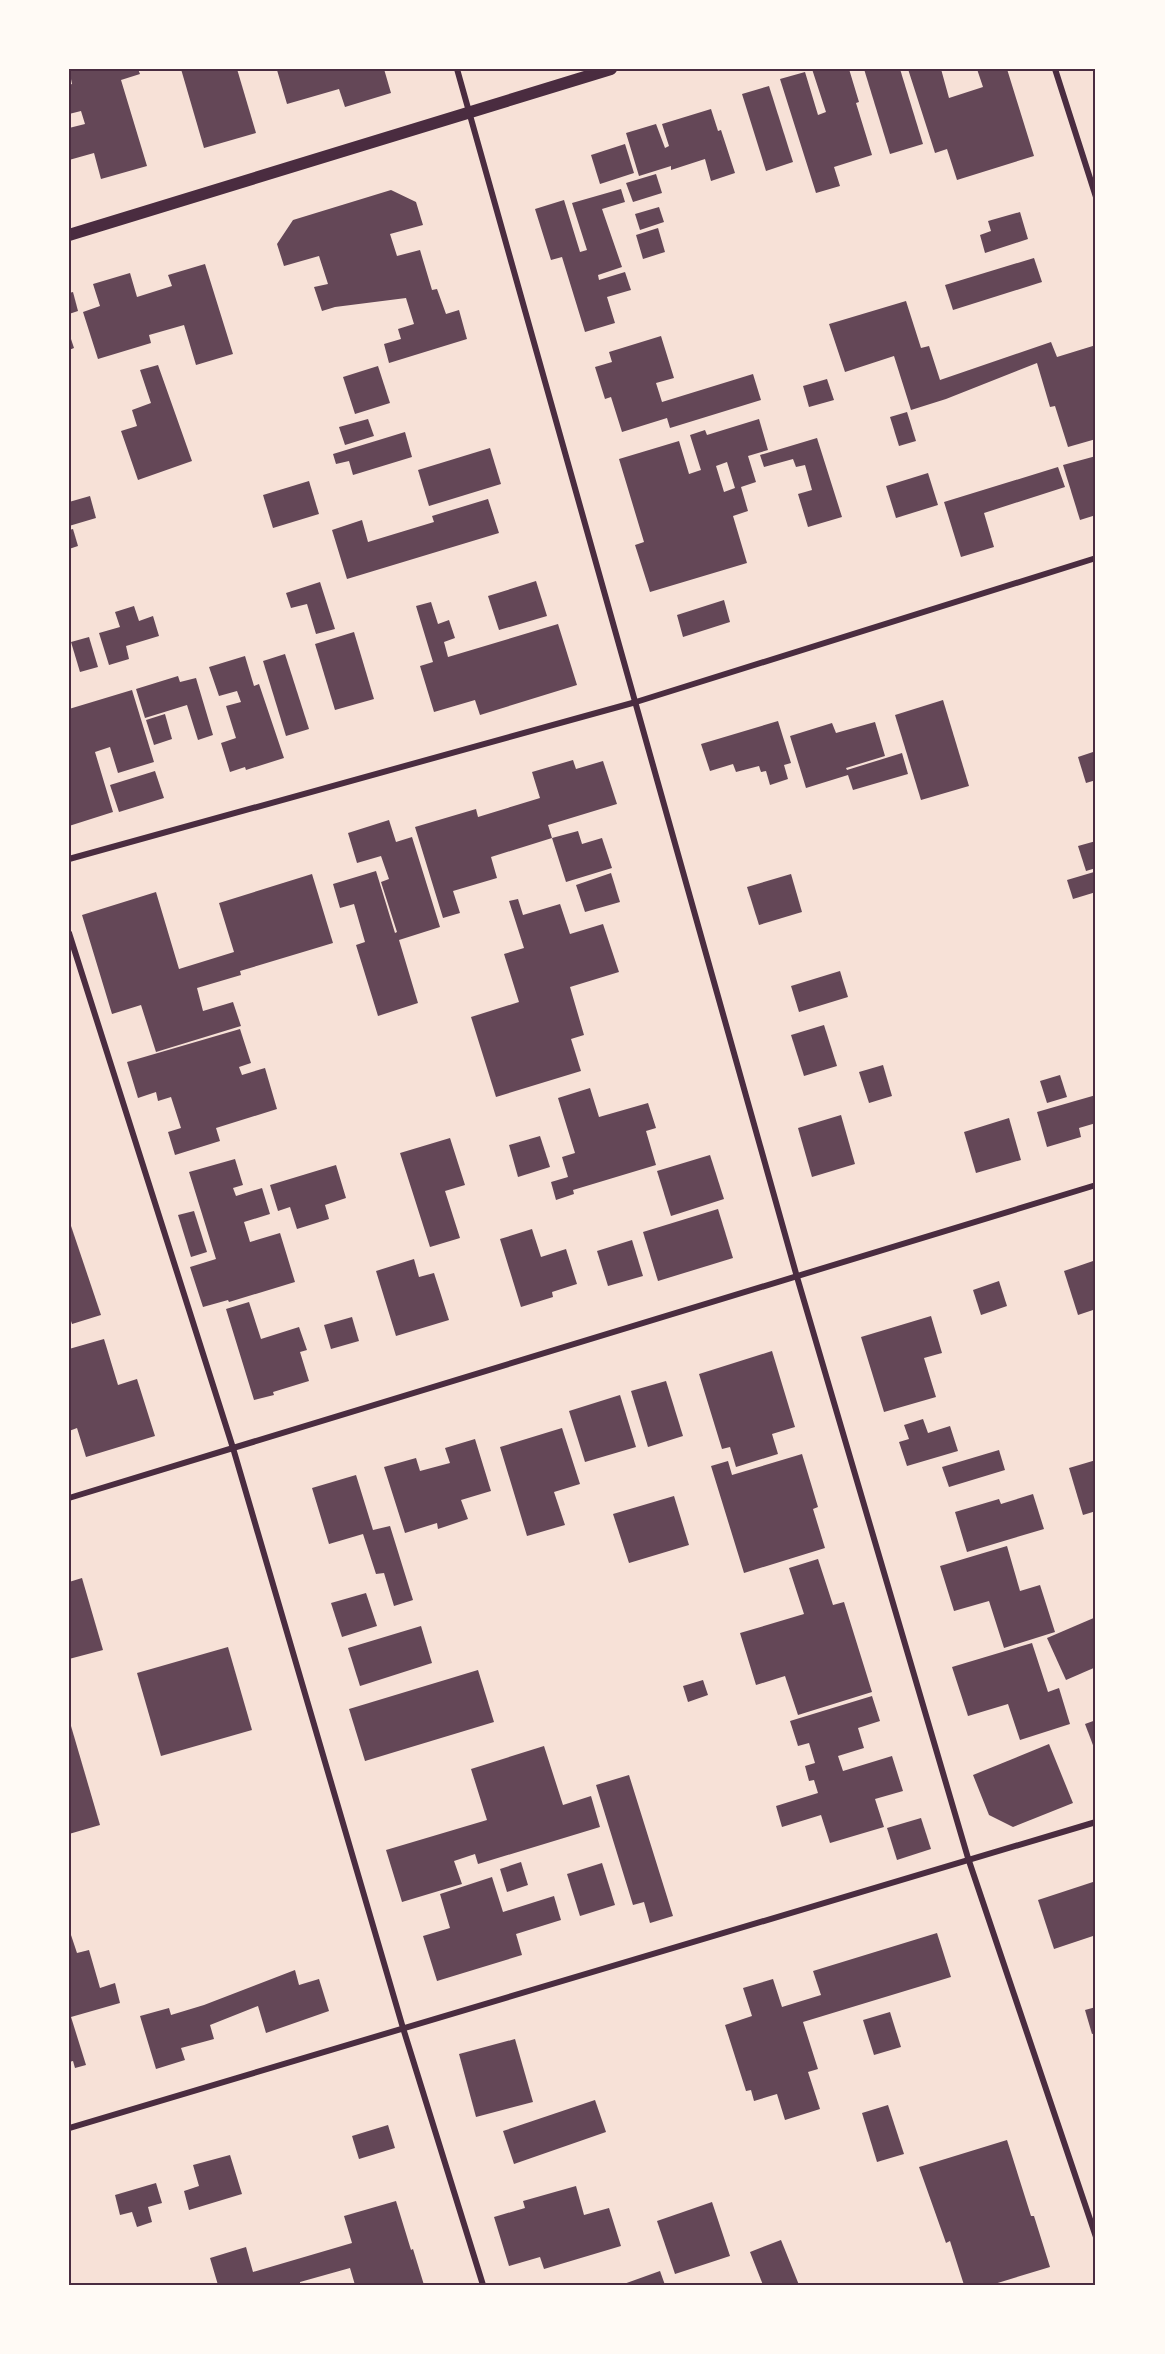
<svg xmlns="http://www.w3.org/2000/svg" width="1165" height="2354" font-family="'Roboto Serif',serif">
  <style>
    .building { fill: #644757; fill-rule: evenodd }
    .lines { fill: none; stroke-linecap: round; stroke-linejoin: round }
    .minor { stroke: #4a2c40; stroke-width: 6 }
    .secondary { stroke: #4a2c40; stroke-width: 12 }
    .neatline { fill: none; stroke: #4a2c40; stroke-width: 2 }
  </style>
  <rect width="100%" height="100%" fill="#f7e1d7"/>
  <g class="building">
    <polygon points="69,69 138,69 140,74 121,80 147,166 101,179 94,153 69,160 69,128 85,124 81,111 69,114 69,85 72,84"/>
    <polygon points="181,69 237,69 256,133 204,148"/>
    <polygon points="281,69 384,69 391,93 345,107 339,89 287,104 277,70"/>
    <polygon points="812,69 849,69 859,102 856,103 872,155 834,167 840,186 816,193 780,79 805,72 818,115 826,112"/>
    <polygon points="864,69 900,69 923,144 890,154"/>
    <polygon points="908,69 941,69 949,98 983,87 977,69 1007,69 1034,156 957,180 947,149 935,153"/>
    <polygon points="769,86 793,162 766,171 742,94"/>
    <polygon points="711,109 718,131 721,130 735,173 711,181 705,159 671,170 671,166 639,176 626,133 656,124 665,148 669,146 662,124"/>
    <polygon points="625,144 634,173 600,184 591,155"/>
    <polygon points="656,174 662,193 633,202 626,183"/>
    <polygon points="621,189 625,202 602,209 622,267 598,275 599,280 625,272 631,290 607,297 615,323 585,332 562,257 551,260 535,209 564,200 580,252 587,250 572,203"/>
    <polygon points="391,190 416,202 423,225 390,234 397,256 420,250 432,290 437,289 446,314 459,310 467,339 389,363 384,344 401,339 398,329 414,324 406,298 335,307 322,311 314,287 328,284 319,256 284,266 277,244 293,220"/>
    <polygon points="659,207 664,222 640,230 635,214"/>
    <polygon points="1020,212 1028,239 985,253 980,235 991,231 988,221"/>
    <polygon points="658,228 665,252 643,259 636,235"/>
    <polygon points="1034,258 1042,282 953,310 945,285"/>
    <polygon points="205,264 233,354 196,365 184,325 149,335 151,343 98,359 83,312 100,306 93,284 130,273 137,297 172,286 168,275"/>
    <polygon points="73,292 78,311 69,314 69,293"/>
    <polygon points="906,301 921,348 929,346 940,380 1051,342 1057,357 1096,345 1096,439 1068,447 1055,406 1050,407 1037,363 946,399 911,410 894,356 845,372 829,324"/>
    <polygon points="69,333 74,348 69,350"/>
    <polygon points="661,336 674,378 656,383 662,402 753,374 761,400 670,428 667,418 622,432 611,397 605,399 595,367 612,362 609,352"/>
    <polygon points="158,365 192,461 138,480 121,431 137,426 132,410 151,403 140,370"/>
    <polygon points="378,366 390,403 355,414 343,377"/>
    <polygon points="827,379 834,400 809,407 803,386"/>
    <polygon points="907,412 916,441 899,446 890,417"/>
    <polygon points="368,419 374,436 345,445 339,427"/>
    <path d="M759,419L768,450L748,456L756,482L741,487L748,511L733,516L747,563L650,592L635,545L644,542L619,459L679,441L689,474L701,470L690,435L705,430L707,435ZM727,462L735,488L724,492L716,466Z"/>
    <polygon points="405,432 412,457 353,475 349,461 336,464 333,454"/>
    <polygon points="817,438 842,517 808,527 798,494 812,490 805,465 796,467 793,459 764,467 760,455"/>
    <polygon points="490,448 501,484 429,506 418,470"/>
    <polygon points="1096,456 1096,515 1080,520 1063,465"/>
    <polygon points="1058,467 1065,487 984,513 994,547 961,557 944,502"/>
    <polygon points="928,473 938,505 896,518 886,486"/>
    <polygon points="309,481 319,514 273,528 263,495"/>
    <polygon points="90,496 96,518 69,526 69,502"/>
    <polygon points="488,499 499,533 347,579 332,530 362,520 368,542 434,522 432,516"/>
    <polygon points="73,529 78,546 69,549 69,530"/>
    <polygon points="536,581 547,616 499,630 488,596"/>
    <polygon points="320,582 335,629 316,634 307,604 291,608 286,593"/>
    <polygon points="724,600 730,622 683,637 677,615"/>
    <polygon points="431,602 438,624 449,620 455,638 444,642 448,657 558,624 577,685 480,715 475,700 434,712 420,666 433,662 416,606"/>
    <polygon points="134,606 139,621 153,616 159,636 126,646 129,659 109,665 99,633 120,627 115,612"/>
    <polygon points="354,632 374,699 335,710 315,644"/>
    <polygon points="89,637 98,667 80,672 71,642"/>
    <polygon points="285,654 309,729 286,736 263,661"/>
    <polygon points="245,656 254,686 259,684 284,758 246,770 245,767 230,772 221,743 236,738 226,706 241,702 237,691 219,696 209,667"/>
    <polygon points="178,676 180,682 196,678 213,735 198,740 187,705 145,718 136,689"/>
    <polygon points="132,690 154,762 118,773 110,747 95,752 113,812 69,826 69,709"/>
    <polygon points="943,700 969,786 921,800 895,715"/>
    <polygon points="165,714 172,739 154,745 146,720"/>
    <polygon points="778,721 791,763 784,765 788,779 770,785 766,771 761,772 759,766 736,772 733,764 710,771 701,744"/>
    <polygon points="875,722 885,756 846,768 847,770 902,753 908,774 853,790 848,775 806,788 790,736 832,723 836,733"/>
    <polygon points="1096,751 1096,780 1086,783 1078,757"/>
    <polygon points="573,760 576,769 603,761 617,804 548,825 552,838 491,857 497,878 453,891 460,913 443,918 415,827 476,809 478,817 540,798 532,772"/>
    <polygon points="155,771 164,798 119,812 110,785"/>
    <polygon points="389,820 396,842 412,837 440,927 399,940 418,1003 378,1016 356,945 365,942 354,904 340,908 333,884 376,871 395,933 397,932 381,882 389,879 381,856 357,863 348,833"/>
    <polygon points="578,831 582,844 602,838 612,868 566,882 552,838"/>
    <polygon points="1096,841 1096,868 1086,871 1078,846"/>
    <polygon points="1094,872 1096,892 1073,899 1067,880"/>
    <polygon points="611,873 620,902 585,912 576,885"/>
    <polygon points="312,874 333,943 240,971 241,975 197,988 203,1011 233,1002 241,1026 156,1052 141,1005 112,1014 82,915 156,892 179,969 234,952 219,903"/>
    <polygon points="791,874 802,912 759,925 747,887"/>
    <polygon points="518,899 523,915 560,904 570,934 603,924 619,972 570,987 584,1035 571,1039 581,1071 496,1097 471,1017 519,1002 504,954 524,948 509,901"/>
    <polygon points="840,971 848,997 799,1012 791,986"/>
    <polygon points="824,1025 837,1066 804,1076 791,1035"/>
    <polygon points="240,1029 251,1063 239,1067 242,1075 265,1068 277,1109 216,1128 220,1141 175,1155 168,1132 181,1128 171,1097 158,1101 156,1092 138,1098 127,1062"/>
    <polygon points="883,1065 892,1096 869,1103 859,1072"/>
    <polygon points="1060,1075 1067,1097 1047,1103 1040,1081"/>
    <polygon points="590,1088 599,1117 648,1103 656,1128 646,1131 656,1165 573,1190 574,1194 556,1200 551,1182 568,1177 562,1157 575,1153 558,1098"/>
    <polygon points="1096,1095 1096,1123 1079,1128 1081,1137 1047,1147 1037,1112"/>
    <polygon points="841,1115 855,1164 812,1177 798,1128"/>
    <polygon points="1009,1118 1021,1160 976,1173 964,1132"/>
    <polygon points="540,1136 550,1167 518,1177 509,1145"/>
    <polygon points="450,1138 465,1185 445,1191 460,1238 430,1247 400,1153"/>
    <polygon points="710,1155 724,1199 671,1216 657,1171"/>
    <polygon points="235,1159 243,1185 233,1188 236,1196 262,1188 270,1214 244,1222 250,1242 280,1233 295,1282 229,1302 228,1300 203,1307 190,1267 216,1259 189,1172"/>
    <polygon points="336,1165 346,1198 325,1205 329,1219 297,1229 290,1207 278,1211 270,1185"/>
    <polygon points="718,1209 733,1258 658,1281 643,1232"/>
    <polygon points="194,1211 207,1252 191,1257 178,1215"/>
    <polygon points="69,1220 101,1315 72,1324 69,1315"/>
    <polygon points="532,1229 541,1257 566,1249 577,1284 552,1292 553,1297 521,1307 500,1239"/>
    <polygon points="632,1240 643,1276 608,1286 597,1251"/>
    <polygon points="414,1259 419,1277 434,1273 449,1320 396,1336 376,1271"/>
    <polygon points="1096,1260 1096,1309 1078,1315 1064,1271"/>
    <polygon points="999,1281 1007,1306 981,1315 973,1290"/>
    <polygon points="249,1302 261,1339 299,1327 307,1350 300,1352 309,1381 273,1392 274,1395 254,1400 226,1309"/>
    <polygon points="931,1316 942,1353 924,1358 936,1397 884,1412 861,1337"/>
    <polygon points="352,1317 359,1341 331,1349 324,1325"/>
    <polygon points="104,1339 118,1385 137,1379 155,1436 86,1457 77,1428 69,1431 69,1349"/>
    <polygon points="772,1351 795,1427 772,1434 778,1454 736,1467 730,1447 722,1449 699,1374"/>
    <polygon points="666,1381 683,1436 648,1447 631,1391"/>
    <polygon points="620,1395 636,1447 585,1462 569,1411"/>
    <polygon points="923,1419 928,1433 950,1426 958,1451 907,1466 899,1442 909,1439 904,1425"/>
    <polygon points="562,1428 580,1484 554,1492 565,1525 527,1536 500,1447"/>
    <polygon points="475,1439 491,1491 461,1500 468,1519 438,1529 437,1523 405,1533 384,1467 416,1458 420,1471 450,1463 445,1448"/>
    <polygon points="999,1450 1005,1470 949,1487 942,1467"/>
    <polygon points="802,1454 818,1507 813,1509 825,1548 744,1573 711,1466 728,1461 732,1475"/>
    <polygon points="1096,1460 1096,1511 1083,1515 1069,1468"/>
    <polygon points="356,1475 373,1530 390,1526 413,1600 394,1606 384,1573 376,1574 363,1534 329,1544 312,1488"/>
    <polygon points="1033,1494 1044,1529 967,1552 955,1512 999,1499 1001,1504"/>
    <polygon points="674,1496 689,1545 629,1563 613,1514"/>
    <polygon points="1007,1546 1020,1591 1040,1585 1055,1632 1004,1648 989,1601 954,1611 940,1566"/>
    <polygon points="818,1559 833,1605 844,1602 872,1692 798,1715 785,1676 756,1685 740,1633 804,1614 789,1568"/>
    <polygon points="82,1578 103,1650 69,1659 69,1582"/>
    <polygon points="366,1593 377,1626 342,1637 331,1603"/>
    <polygon points="1096,1617 1096,1667 1066,1680 1047,1638"/>
    <polygon points="421,1626 432,1663 360,1686 348,1648"/>
    <polygon points="1032,1643 1048,1692 1059,1688 1070,1724 1020,1740 1008,1704 968,1716 952,1667"/>
    <polygon points="228,1647 252,1730 161,1756 137,1673"/>
    <polygon points="478,1670 494,1722 365,1761 349,1709"/>
    <polygon points="703,1680 708,1695 688,1702 683,1686"/>
    <polygon points="872,1696 880,1721 858,1728 864,1748 838,1756 843,1771 892,1756 903,1791 875,1799 884,1827 830,1843 821,1815 782,1827 776,1806 818,1793 814,1780 809,1781 805,1766 815,1763 809,1743 798,1746 790,1721"/>
    <polygon points="1096,1720 1096,1753 1085,1724"/>
    <polygon points="71,1726 100,1825 69,1834 69,1727"/>
    <polygon points="1049,1744 1073,1803 1013,1827 989,1815 973,1775"/>
    <polygon points="544,1746 563,1805 591,1796 600,1827 478,1864 475,1854 454,1861 462,1884 402,1902 386,1850 487,1820 471,1769"/>
    <polygon points="629,1775 673,1916 650,1923 644,1902 633,1905 596,1785"/>
    <polygon points="921,1818 931,1849 897,1860 887,1828"/>
    <polygon points="521,1862 528,1885 507,1892 500,1869"/>
    <polygon points="602,1863 615,1905 580,1916 567,1874"/>
    <polygon points="492,1877 503,1912 554,1896 561,1920 516,1934 522,1955 437,1981 423,1936 450,1928 440,1894"/>
    <polygon points="1096,1881 1096,1935 1054,1949 1038,1900"/>
    <polygon points="69,1929 77,1953 89,1950 100,1988 115,1983 120,2003 71,2017 86,2065 75,2068 73,2061 69,2062"/>
    <polygon points="937,1933 951,1977 803,2022 818,2069 808,2072 820,2109 785,2120 777,2094 754,2101 751,2090 746,2091 725,2025 752,2016 743,1988 773,1979 782,2007 821,1995 813,1971"/>
    <polygon points="295,1970 299,1985 319,1979 329,2011 266,2033 258,2006 210,2025 214,2039 181,2048 185,2060 156,2069 140,2016 169,2008 171,2015 204,2005"/>
    <polygon points="1096,2007 1096,2033 1092,2034 1085,2010"/>
    <polygon points="890,2012 901,2047 874,2055 863,2020"/>
    <polygon points="515,2039 533,2102 476,2117 459,2054"/>
    <polygon points="595,2100 606,2132 514,2164 503,2131"/>
    <polygon points="888,2105 904,2154 877,2162 862,2113"/>
    <polygon points="388,2125 395,2148 359,2159 352,2136"/>
    <polygon points="1007,2140 1031,2216 1034,2216 1050,2267 991,2285 964,2285 950,2241 946,2243 919,2167"/>
    <polygon points="230,2155 242,2194 189,2210 184,2191 199,2186 193,2165"/>
    <polygon points="156,2183 162,2203 148,2207 152,2222 137,2227 132,2212 120,2215 115,2195"/>
    <polygon points="576,2186 584,2215 609,2208 621,2246 544,2269 540,2257 509,2266 494,2217 525,2208 523,2201"/>
    <polygon points="396,2201 411,2250 413,2249 424,2285 355,2285 350,2268 300,2282 300,2285 218,2285 210,2258 246,2247 253,2272 352,2243 344,2216"/>
    <polygon points="712,2202 730,2256 675,2274 657,2221"/>
    <polygon points="781,2240 799,2285 763,2285 750,2252"/>
    <polygon points="660,2271 665,2285 621,2285"/>
  </g>
  <g class="lines">
    <g class="minor">
      <polyline points="457,69 797,1277 968,1858 1096,2237"/>
      <polyline points="1055,69 1096,197"/>
      <polyline points="69,859 636,702 1096,558"/>
      <polyline points="69,933 233,1448 403,2028 483,2285"/>
      <polyline points="69,1498 1096,1185"/>
      <polyline points="69,2128 1096,1822"/>
    </g>
    <polyline class="secondary" points="69,235 611,69"/>
  </g>
  <rect width="1165" height="2354" fill="none" stroke="#fffaf5" stroke-width="141"/>
  <rect x="70" y="70" width="1024" height="2214" class="neatline"/>
</svg>
